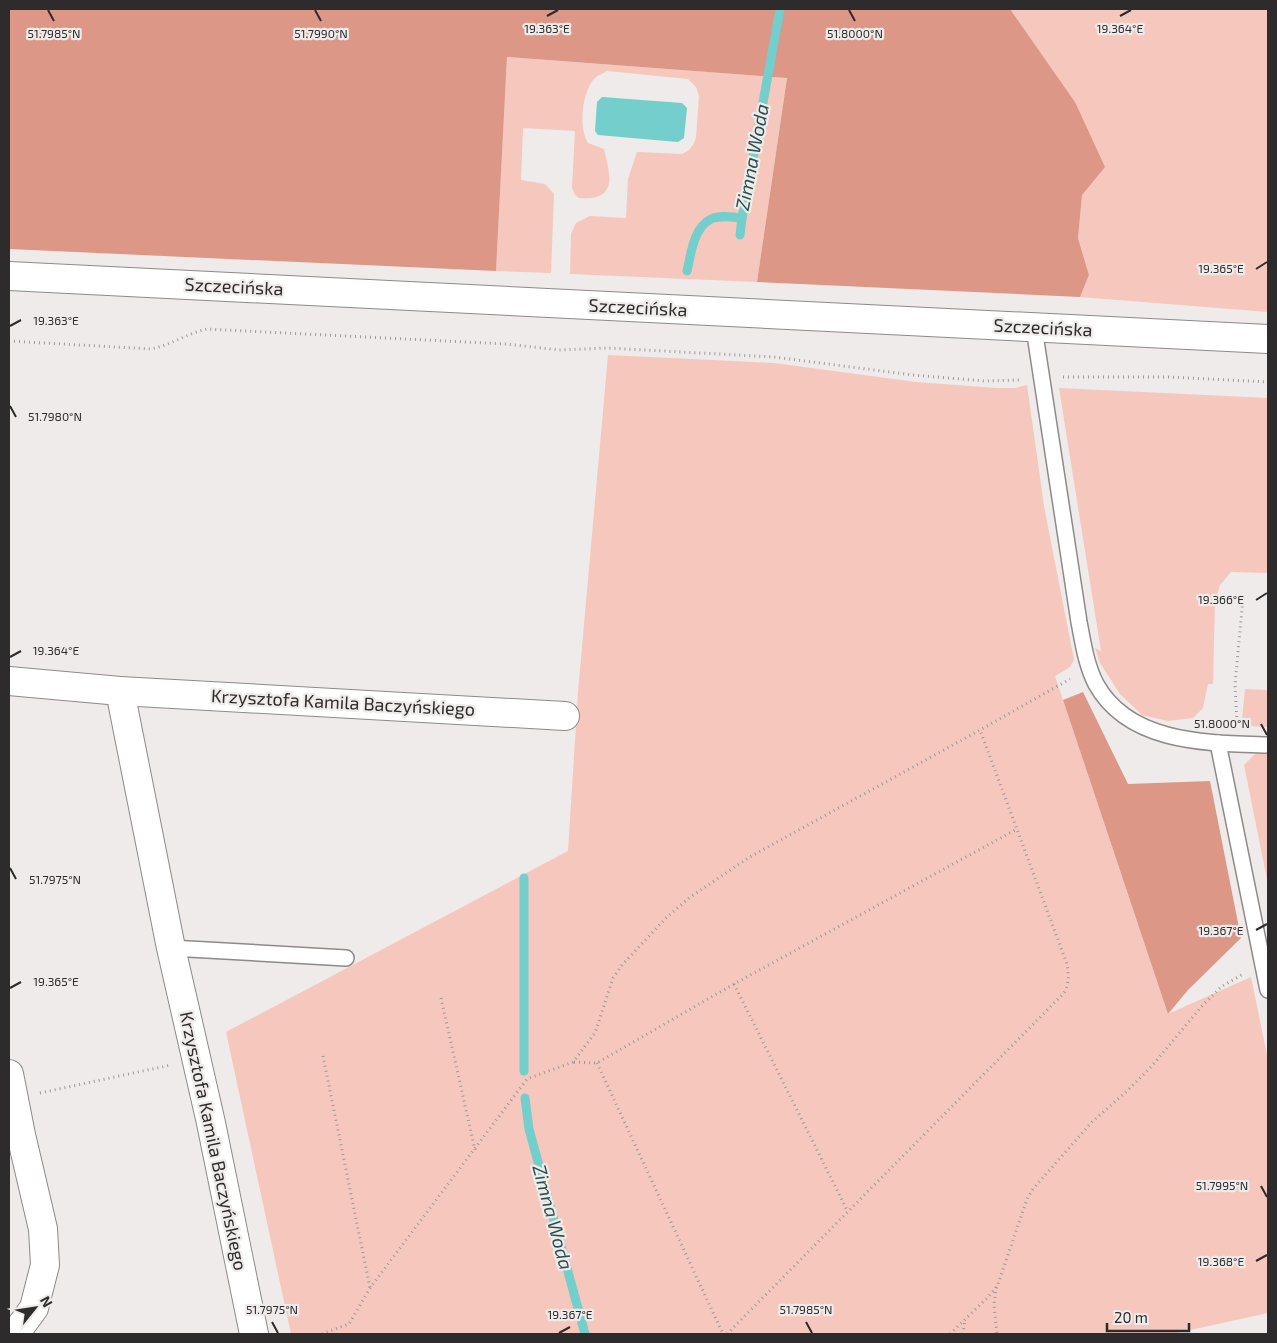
<svg xmlns="http://www.w3.org/2000/svg" width="1277" height="1343" font-family="'Exo 2',sans-serif">
  <style>
    .green { fill: #f6c7bc }
    .forest { fill: #dc9786 }
    .water { fill: #73cecc }
    .lines { fill: none; stroke-linecap: round; stroke-linejoin: round }
    .stream { stroke: #73cecc; stroke-width: 9 }
    .lane-casing { stroke: #8d8a89; stroke-width: 18 }
    .street-casing { stroke: #8d8a89; stroke-width: 30 }
    .primary-casing { stroke: #8d8a89; stroke-width: 30 }
    .path { stroke: #9d9999; stroke-width: 3; stroke-dasharray: 1 4; stroke-linecap: butt }
    .lane { stroke: #fff; stroke-width: 15 }
    .street { stroke: #fff; stroke-width: 28 }
    .primary { stroke: #fff; stroke-width: 28 }
    .ticks { fill: none; stroke: #2d2b2b; stroke-width: 2 }
    .labels { text-anchor: middle; stroke-width: 4.5; stroke-linejoin: round; paint-order: stroke }
    .street-label { font-size: 18px; fill: #2d2b2b; stroke: #efebea }
    .water-label { font-size: 19px; font-style: italic; fill: #26504f; stroke: #efebea }
    .ticks-label { font-size: 12px; text-anchor: middle; fill: #2d2b2b; stroke: #efebea; stroke-width: 4.5; stroke-linejoin: round; paint-order: stroke }
  </style>
  <rect width="100%" height="100%" fill="#efebea"/>
  <g class="green">
    <polygon points="1010,9 1268,9 1268,112 1240,111 1268,112 1268,312 1080,297 1089,275 1078,238 1082,194 1075,102"/>
    <path d="M507,57L787,78L757,282L570,274L571,234L576,223L590,216L626,218L628,179L637,152L682,154L689,150L693,145L696,138L699,96L696,87L688,79L607,71C604,73 599,75 596,77C582,89 578,128 588,143L604,149C610,175 619,201 579,198L575,195L572,188L575,131L523,128L521,180L545,184L554,194L551,273L496,271Z"/>
    <polygon points="608,355 774,363 916,382 996,388 1015,388 1027,385 1044,506 1074,660 1070,667 1055,676 1168,1014 1251,977 1268,1060 1268,1313 1172,1334 291,1334 226,1032 568,851 578,692"/>
    <polygon points="1059,388 1268,398 1268,573 1231,572 1220,585 1215,602 1213,684 1208,684 1203,708 1193,718 1168,721 1142,715 1120,694 1100,663 1095,648 1101,651"/>
    <polygon points="1245,689 1268,690 1268,727 1250,726 1242,719"/>
    <polygon points="1264,752 1268,752 1268,885 1244,765 1255,754"/>
  </g>
  <g class="forest">
    <polygon points="9,9 1010,9 1075,102 1105,167 1082,195 1078,238 1089,275 1080,297 757,282 787,78 507,57 496,271 9,249"/>
    <polygon points="1083,692 1128,784 1210,781 1241,938 1188,990 1168,1014 1063,700"/>
  </g>
  <polygon class="water" points="602,97 682,103 687,108 684,138 678,142 598,135 595,131 597,102"/>
  <g class="lines">
    <g class="stream">
      <polyline points="740,235 742,218"/>
      <path d="M687,271C691,255 693,228 711,219C720,215 732,217 742,218L780,9"/>
      <polyline points="524,878 524,1071"/>
      <polyline points="525,1098 529,1129 585,1334"/>
    </g>
    <defs>
      <g id="lane">
        <path d="M1034,328L1079,622C1083,642 1086,665 1096,684C1129,744 1208,743 1268,745"/>
        <polyline points="1218,743 1268,990"/>
        <polyline points="171,948 346,958"/>
      </g>
      <g id="street">
        <polyline points="9,681 120,691 171,948 211,1123 254,1334"/>
        <polyline points="120,691 565,716"/>
        <polyline points="9,1074 21,1135 43,1229 45,1265 34,1308 15,1334"/>
      </g>
      <polyline id="primary" points="9,276 1268,339"/>
    </defs>
    <use href="#lane" class="lane-casing"/>
    <use href="#street" class="street-casing"/>
    <use href="#primary" class="primary-casing"/>
    <g class="path">
      <path d="M9,341L151,349C171,345 188,333 207,329L506,344L559,350L608,348L774,357L913,375L984,381L1022,380"/>
      <polyline points="1063,377 1169,377 1268,382"/>
      <polyline points="1237,722 1235,685 1243,598"/>
      <polyline points="734,984 848,1212"/>
      <polyline points="441,998 475,1150"/>
      <polyline points="323,1056 370,1288"/>
      <polyline points="574,1062 597,1063 734,984 1017,829"/>
      <polyline points="597,1063 723,1334"/>
      <polyline points="40,1093 171,1065"/>
      <polyline points="996,1287 994,1305 997,1334"/>
      <polyline points="322,1334 349,1324 370,1288 527,1079 573,1062 595,1033 613,978 622,965 666,918 689,898 748,858 980,730 1070,679"/>
      <path d="M727,1334L1064,993C1069,984 1069,975 1067,964L980,730"/>
      <polyline points="950,1334 986,1299 997,1287 1027,1199 1033,1189 1092,1122 1127,1091 1151,1067 1202,1006 1221,987 1243,974"/>
      <polyline points="963,1334 965,1320"/>
    </g>
    <use href="#lane" class="lane"/>
    <use href="#street" class="street"/>
    <use href="#primary" class="primary"/>
  </g>
  <path class="ticks" d="M48,10L54,21M315,10L321,21M849,10L855,21M547,16L558,10M1120,16L1131,10M1256,269L1267,262M10,326L21,320M10,406L16,417M1256,600L1267,593M10,657L21,651M1261,724L1267,735M10,868L16,879M1256,930L1267,924M10,988L21,982M1261,1186L1267,1197M1256,1261L1267,1255M272,1322L278,1333M806,1322L812,1333M559,1333L570,1327"/>
  <g class="labels">
    <g class="street-label">
      <text transform="translate(234 287) rotate(3)" y="6">Szczecińska</text>
      <text transform="translate(638 308) rotate(3)" y="6">Szczecińska</text>
      <text transform="translate(1043 328) rotate(3)" y="6">Szczecińska</text>
      <text transform="translate(343 703) rotate(3)" y="6">Krzysztofa Kamila Baczyńskiego</text>
      <text transform="translate(213 1141) rotate(78)" y="6">Krzysztofa Kamila Baczyńskiego</text>
    </g>
    <g class="water-label">
      <text transform="translate(752 157) rotate(-79)" y="7">Zimna Woda</text>
      <text transform="translate(553 1217) rotate(75)" y="7">Zimna Woda</text>
    </g>
  </g>
  <g class="ticks-label">
    <text x="547" y="33">19.363°E</text>
    <text x="1120" y="33">19.364°E</text>
    <text x="54" y="38">51.7985°N</text>
    <text x="321" y="38">51.7990°N</text>
    <text x="855" y="38">51.8000°N</text>
    <text x="1221" y="273">19.365°E</text>
    <text x="56" y="325">19.363°E</text>
    <text x="55" y="421">51.7980°N</text>
    <text x="1221" y="604">19.366°E</text>
    <text x="56" y="655">19.364°E</text>
    <text x="1222" y="728">51.8000°N</text>
    <text x="55" y="884">51.7975°N</text>
    <text x="1221" y="935">19.367°E</text>
    <text x="56" y="986">19.365°E</text>
    <text x="1222" y="1190">51.7995°N</text>
    <text x="1221" y="1266">19.368°E</text>
    <text x="272" y="1314">51.7975°N</text>
    <text x="806" y="1314">51.7985°N</text>
    <text x="570" y="1319">19.367°E</text>
  </g>
  <rect width="1277" height="1343" fill="none" stroke="#2d2b2b" stroke-width="20"/>
  <g transform="translate(35 1308) rotate(60)" stroke="#efebea" stroke-width="4" paint-order="stroke">
  <path d="M0-4L9 19L0 12L-9 19Z" fill="#2d2b2b"/>
  <text y="-8" font-size="14" font-weight="bold" text-anchor="middle" fill="#2d2b2b">N</text>
  </g>
  <path d="M1107 1323v8h82v-8" fill="none" stroke="#2d2b2b" stroke-width="2.5"/>
  <text x="1114" y="1323" font-size="15" fill="#2d2b2b" stroke="#efebea" stroke-width="4" paint-order="stroke">20 m</text>
</svg>
